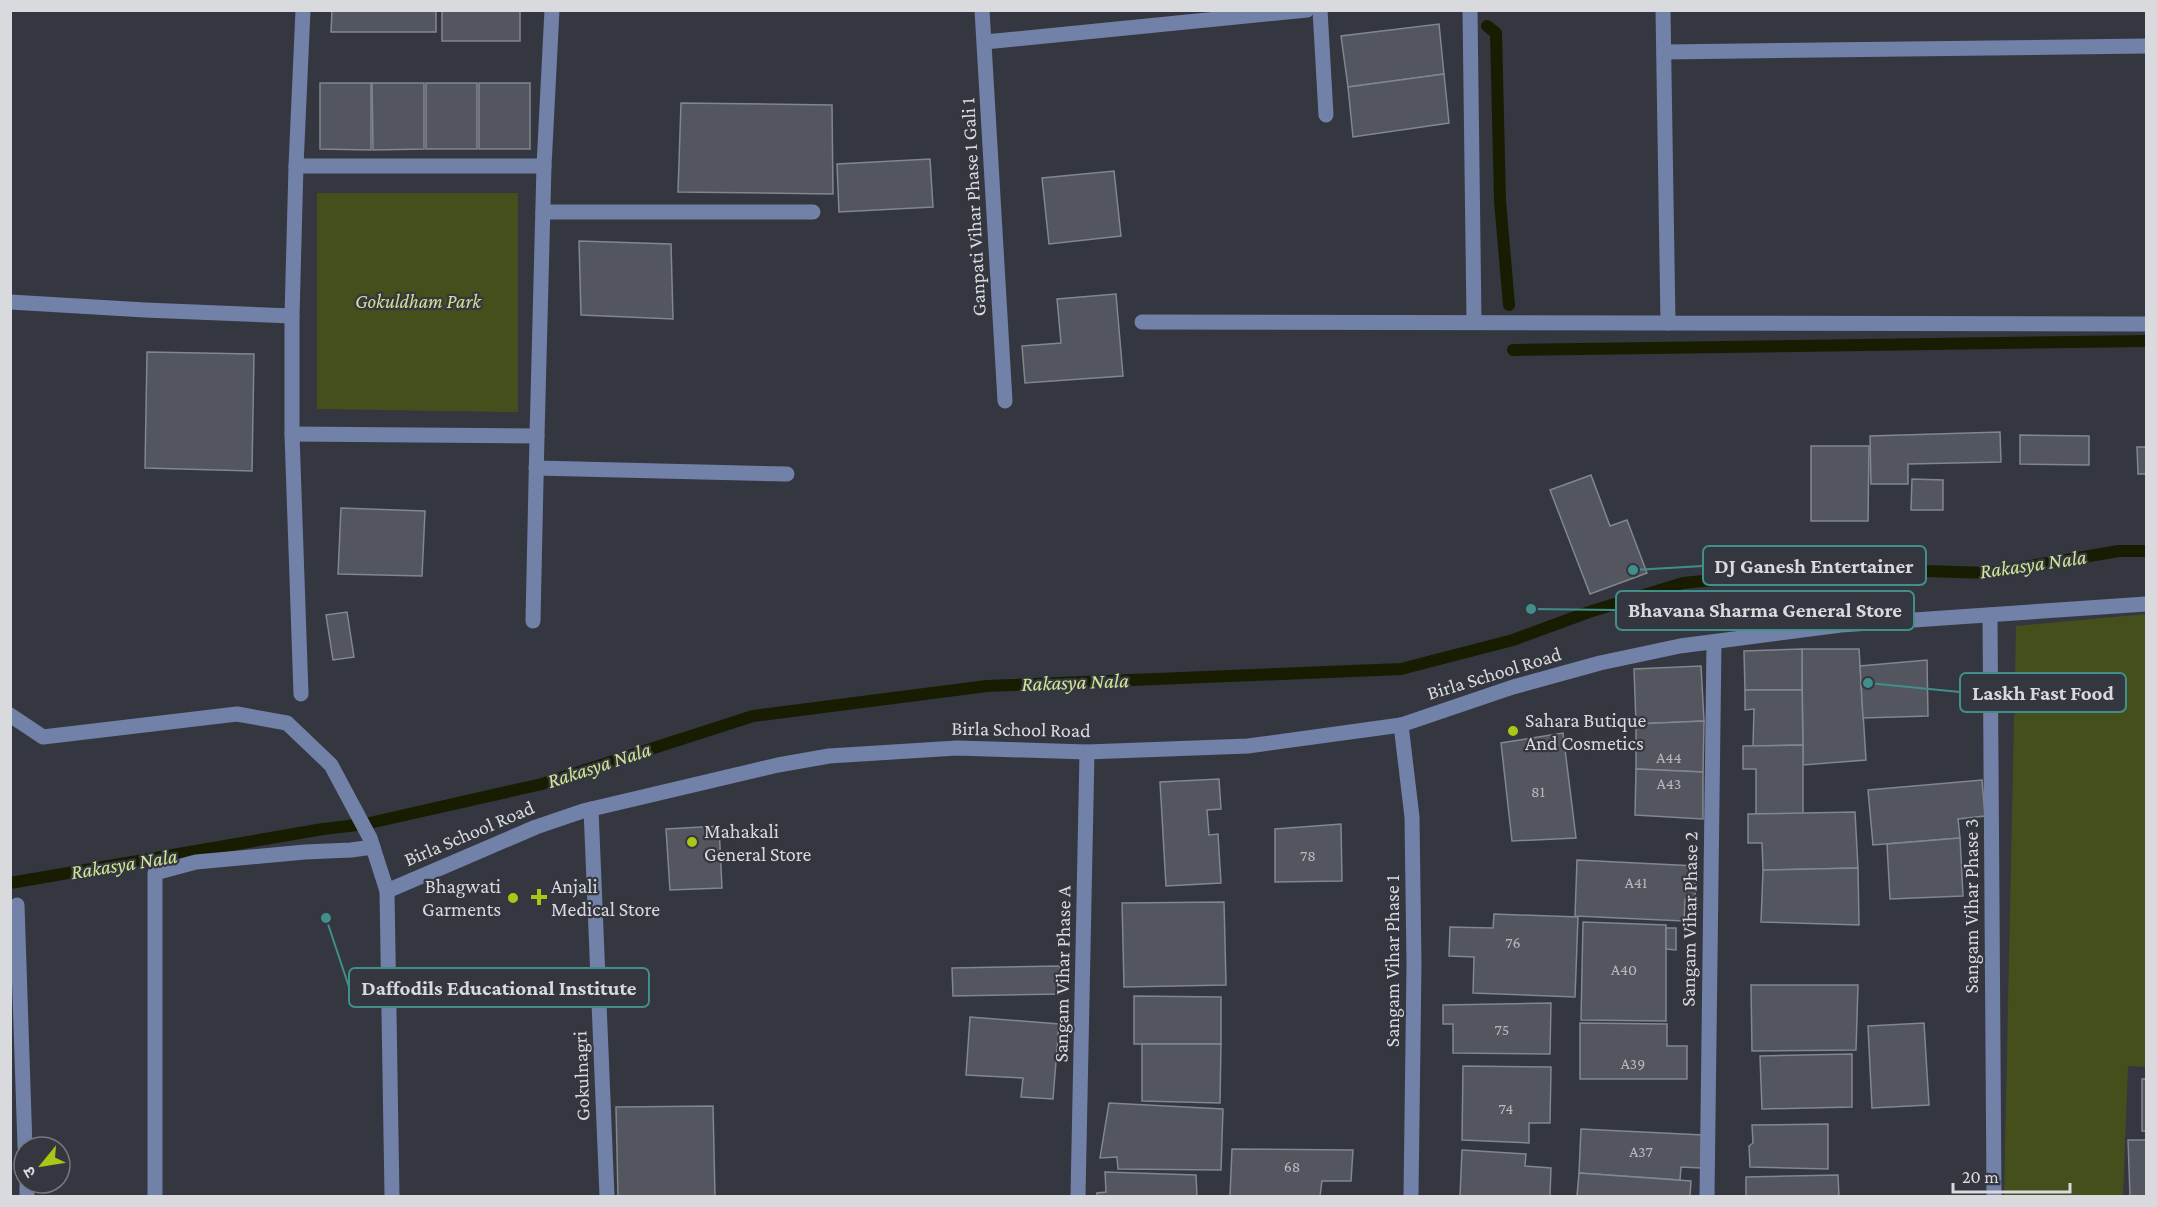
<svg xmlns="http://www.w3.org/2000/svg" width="2157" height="1207" font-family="'Crimson Pro','Noto Sans Devanagari',serif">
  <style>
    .green { fill: #444f1c }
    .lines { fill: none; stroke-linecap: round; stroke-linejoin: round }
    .stream { stroke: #181d02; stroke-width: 12 }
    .building { fill: #53565e; stroke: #82868e; stroke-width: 1.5 }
    .minor { stroke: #7281a8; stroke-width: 15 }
    .poi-dot { fill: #aac716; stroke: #34373f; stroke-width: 2 }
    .labels { text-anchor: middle; stroke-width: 4.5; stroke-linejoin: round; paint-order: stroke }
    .number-label { font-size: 16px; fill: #b7b9be }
    .street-label { font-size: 20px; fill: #d8dade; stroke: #34373f }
    .park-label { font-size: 20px; font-style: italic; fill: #cee28f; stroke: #34373f }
    .poi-label { font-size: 20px; fill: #d8dade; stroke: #34373f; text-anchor: start }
    .water-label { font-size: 21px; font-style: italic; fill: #d3e793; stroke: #34373f }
    .leader { fill: none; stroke: #418f8a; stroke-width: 2 }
    .callout-dot { fill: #418f8a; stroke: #34373f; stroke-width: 2 }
    .callout { fill: #34373f; stroke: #418f8a; stroke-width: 2 }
    .callout-label { font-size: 21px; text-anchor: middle; font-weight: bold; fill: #d8dade }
  </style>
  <rect width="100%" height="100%" fill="#34373f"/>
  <g class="green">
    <polygon points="317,193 518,193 518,412 317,409"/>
    <polygon points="2146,614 2146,1067 2128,1066 2123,1196 2004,1196 2016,626"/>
  </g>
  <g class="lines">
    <g class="stream">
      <polyline points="1487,26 1496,33 1500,201 1509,305"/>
      <polyline points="1513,350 2146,341"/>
      <polyline points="10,883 323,829 365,824 542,784 753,716 987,686 1401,669 1513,640 1589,612 1683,583 1834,568 1988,573 2119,551 2146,551"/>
    </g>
  </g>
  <g class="building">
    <polygon points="332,10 436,10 436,32 331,32"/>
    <rect x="442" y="10" width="78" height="31"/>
    <polygon points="1439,24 1444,74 1348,87 1341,36"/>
    <polygon points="1444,74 1449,123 1353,137 1348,87"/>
    <polygon points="320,83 371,83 371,150 320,149"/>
    <polygon points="372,83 424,83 424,149 373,150"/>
    <rect x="426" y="83" width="51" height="66"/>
    <rect x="479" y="83" width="51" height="66"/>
    <polygon points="681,103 832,105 833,194 678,192"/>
    <polygon points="930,159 933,207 839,212 837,164"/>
    <polygon points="1114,171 1121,236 1049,244 1042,178"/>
    <polygon points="579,241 671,244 673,319 581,315"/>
    <polygon points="1116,294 1123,376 1025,383 1022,346 1061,343 1057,299"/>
    <polygon points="147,352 254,354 252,471 145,468"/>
    <polygon points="2000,432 2001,462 1908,464 1908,484 1871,484 1870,436"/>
    <polygon points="2020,435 2089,436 2089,465 2020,464"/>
    <polygon points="1811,446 1869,446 1868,521 1811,521"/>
    <polygon points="2137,447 2146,447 2146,474 2138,474"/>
    <polygon points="1591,475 1610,526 1627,520 1647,573 1590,594 1550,490"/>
    <polygon points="1912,479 1943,480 1943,510 1911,510"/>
    <polygon points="341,508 425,511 422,576 338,574"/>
    <polygon points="347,612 354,657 333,660 326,615"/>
    <polygon points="1802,649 1859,649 1866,760 1803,765"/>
    <polygon points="1802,649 1802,690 1745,690 1744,651"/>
    <polygon points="1927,660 1928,716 1863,718 1860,666"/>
    <polygon points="1701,666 1704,721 1636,724 1634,669"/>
    <polygon points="1745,690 1802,690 1803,745 1753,746 1754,709 1745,710"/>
    <polygon points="1704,721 1703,772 1636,769 1636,724"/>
    <polygon points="1563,733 1576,838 1512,841 1501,743"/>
    <polygon points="1803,745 1803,814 1756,814 1756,769 1743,769 1743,746"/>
    <polygon points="1636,769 1703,772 1703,819 1635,815"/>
    <polygon points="1219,779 1221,809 1207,810 1209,835 1218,834 1221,883 1166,886 1160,782"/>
    <polygon points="1982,780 1985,816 1958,819 1960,838 1873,845 1868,790"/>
    <polygon points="1855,812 1858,868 1763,870 1762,843 1748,843 1748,814"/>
    <polygon points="1341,824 1342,881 1275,882 1275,829"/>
    <polygon points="719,826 722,888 670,890 666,829"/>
    <polygon points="1960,838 1963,896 1890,899 1887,844"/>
    <polygon points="1577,860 1696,866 1695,899 1685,899 1684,921 1575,916"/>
    <polygon points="1858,868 1859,925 1761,922 1763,870"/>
    <polygon points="1224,902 1226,985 1124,987 1122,903"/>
    <polygon points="1494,914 1578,917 1575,997 1473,993 1474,957 1449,956 1450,927 1493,928"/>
    <polygon points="1583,922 1666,925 1666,1021 1581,1020"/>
    <polygon points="1666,928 1676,928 1676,950 1666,949"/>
    <polygon points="1060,966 1061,994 953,996 952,968"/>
    <polygon points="1751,985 1858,985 1856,1050 1752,1051"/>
    <polygon points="1134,996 1221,997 1221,1044 1134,1044"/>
    <polygon points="1551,1003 1550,1054 1453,1053 1453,1024 1443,1024 1443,1005"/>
    <polygon points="970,1017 1059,1024 1053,1099 1021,1097 1023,1078 966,1075"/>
    <polygon points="1580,1023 1667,1024 1667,1046 1687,1046 1687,1079 1580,1079"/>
    <polygon points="1924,1023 1929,1105 1872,1108 1868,1026"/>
    <polygon points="1142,1044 1221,1044 1220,1103 1142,1101"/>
    <polygon points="1852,1054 1852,1107 1762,1109 1760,1056"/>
    <polygon points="1463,1066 1551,1067 1550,1123 1529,1123 1529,1143 1462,1140"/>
    <rect x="2142" y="1079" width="4" height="52"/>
    <polygon points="1109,1103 1223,1109 1221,1170 1118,1169 1117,1157 1100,1158"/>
    <polygon points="713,1106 715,1196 618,1196 616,1107"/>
    <polygon points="1828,1124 1828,1169 1750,1167 1749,1146 1753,1143 1752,1125"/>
    <polygon points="1581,1129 1703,1135 1701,1168 1681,1167 1680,1180 1579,1173"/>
    <polygon points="2128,1140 2146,1140 2146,1196 2130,1196"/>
    <polygon points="1232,1149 1353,1150 1351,1181 1322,1181 1320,1196 1230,1196"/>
    <polygon points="1462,1150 1526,1154 1525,1166 1551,1168 1550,1196 1460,1196"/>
    <polygon points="1105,1172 1196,1175 1197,1196 1097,1196 1097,1193 1106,1192"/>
    <polygon points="1579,1173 1691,1181 1690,1196 1577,1196"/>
    <polygon points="1838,1175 1839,1196 1746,1196 1746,1177"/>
  </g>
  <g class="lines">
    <g class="minor">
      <polyline points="982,10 1005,401"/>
      <polyline points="1320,10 1326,115"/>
      <polyline points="1470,10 1474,322"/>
      <polyline points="1663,10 1668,323 2146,324"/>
      <polyline points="985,42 1307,10"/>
      <polyline points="1664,52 2146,46"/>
      <polyline points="544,166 552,10"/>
      <polyline points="543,212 813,212"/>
      <polyline points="10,302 145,310 292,316 296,166 303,10"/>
      <polyline points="292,316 292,434 301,694"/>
      <polyline points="1142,322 1668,323"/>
      <polyline points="292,434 537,436 544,166 296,166"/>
      <polyline points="536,468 787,474"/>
      <polyline points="1990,615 1994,1196"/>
      <polyline points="533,621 537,436"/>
      <polyline points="10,715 43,737 237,714 287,723 331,765 370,838 387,891 536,827 583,811 778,765 829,756 957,748 1087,752 1248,746 1401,725 1513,687 1600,663 1680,646 1841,625 2146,604"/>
      <polyline points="1401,725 1412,817 1414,964 1411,1196"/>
      <polyline points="591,809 607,1196"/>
      <polyline points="387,891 392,1196"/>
      <polyline points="17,905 25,1147"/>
      <polyline points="27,1183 27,1196"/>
      <polyline points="155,1196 155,873 196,862 305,852 351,850 373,847"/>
      <polyline points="1078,1196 1087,752"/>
      <polyline points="1707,1196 1714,643"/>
    </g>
  </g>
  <g class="poi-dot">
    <circle cx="1513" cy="731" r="6"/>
    <circle cx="692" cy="842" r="6"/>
    <path d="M536 888h6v6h6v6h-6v6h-6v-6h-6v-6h6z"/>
    <circle cx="513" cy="898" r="6"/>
  </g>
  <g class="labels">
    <g class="number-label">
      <text x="1669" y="763">A44</text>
      <text x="1669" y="789">A43</text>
      <text x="1538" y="797">81</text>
      <text x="1308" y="861">78</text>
      <text x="1636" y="888">A41</text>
      <text x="1513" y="948">76</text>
      <text x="1624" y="975">A40</text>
      <text x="1502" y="1035">75</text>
      <text x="1633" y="1069">A39</text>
      <text x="1506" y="1114">74</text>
      <text x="1641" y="1157">A37</text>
      <text x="1292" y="1172">68</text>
    </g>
    <g class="street-label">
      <text transform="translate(973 207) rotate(-93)" y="7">Ganpati Vihar Phase 1 Gali 1</text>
      <text transform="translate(1494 673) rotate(-17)" y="7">Birla School Road</text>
      <text transform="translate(1021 729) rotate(1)" y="7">Birla School Road</text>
      <text transform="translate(469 833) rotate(-23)" y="7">Birla School Road</text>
      <text transform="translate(1971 906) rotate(-90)" y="7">Sangam Vihar Phase 3</text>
      <text transform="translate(1689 919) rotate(-89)" y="7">Sangam Vihar Phase 2</text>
      <text transform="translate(1392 961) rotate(-90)" y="7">Sangam Vihar Phase 1</text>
      <text transform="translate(1062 974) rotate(-89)" y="7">Sangam Vihar Phase A</text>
      <text transform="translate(581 1076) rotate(-92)" y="7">Gokulnagri</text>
    </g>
    <g class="park-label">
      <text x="418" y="308">Gokuldham Park</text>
    </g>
    <g class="poi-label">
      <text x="1525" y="727">Sahara Butique<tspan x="1525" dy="23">And Cosmetics</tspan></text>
      <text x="704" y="838">Mahakali<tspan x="704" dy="23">General Store</tspan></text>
      <text x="501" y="893" text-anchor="end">Bhagwati<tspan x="501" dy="23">Garments</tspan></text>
      <text x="551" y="893">Anjali<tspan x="551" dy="23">Medical Store</tspan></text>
    </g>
    <g class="water-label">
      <text transform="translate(2033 564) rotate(-8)" y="7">Rakasya Nala</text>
      <text transform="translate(1075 682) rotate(-2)" y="7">Rakasya Nala</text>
      <text transform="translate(599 765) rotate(-18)" y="7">Rakasya Nala</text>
      <text transform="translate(124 864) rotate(-9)" y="7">Rakasya Nala</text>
    </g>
  </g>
  <path class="leader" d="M1633 570L1703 566M1531 609L1616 610M1868 683L1960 692M326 918L349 987"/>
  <g class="callout-dot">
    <circle cx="1633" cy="570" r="6"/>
    <circle cx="1531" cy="609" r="6"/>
    <circle cx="1868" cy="683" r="6"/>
    <circle cx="326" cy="918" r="6"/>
  </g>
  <g class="callout">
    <rect x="1703" y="546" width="223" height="39" rx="6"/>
    <rect x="1616" y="591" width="298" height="39" rx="6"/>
    <rect x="1960" y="673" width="166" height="39" rx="6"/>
    <rect x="349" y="968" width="300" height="39" rx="6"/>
  </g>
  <g class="callout-label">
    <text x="1814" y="573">DJ Ganesh Entertainer</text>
    <text x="1765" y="617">Bhavana Sharma General Store</text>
    <text x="2043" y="700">Laskh Fast Food</text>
    <text x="499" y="995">Daffodils Educational Institute</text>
  </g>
  <rect width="2157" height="1207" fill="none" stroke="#d8dade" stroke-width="24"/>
  <g transform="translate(42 1165) rotate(240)"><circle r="28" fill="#34373f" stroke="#76787f" stroke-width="1.5"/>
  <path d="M0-4.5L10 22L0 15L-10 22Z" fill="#aac716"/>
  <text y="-9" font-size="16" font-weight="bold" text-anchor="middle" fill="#d8dade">उ</text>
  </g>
  <path d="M1953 1183v9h117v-9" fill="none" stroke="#d8dade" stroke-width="3"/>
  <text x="1962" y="1183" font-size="18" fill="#d8dade" stroke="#34373f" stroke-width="4.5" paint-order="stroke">20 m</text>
</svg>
